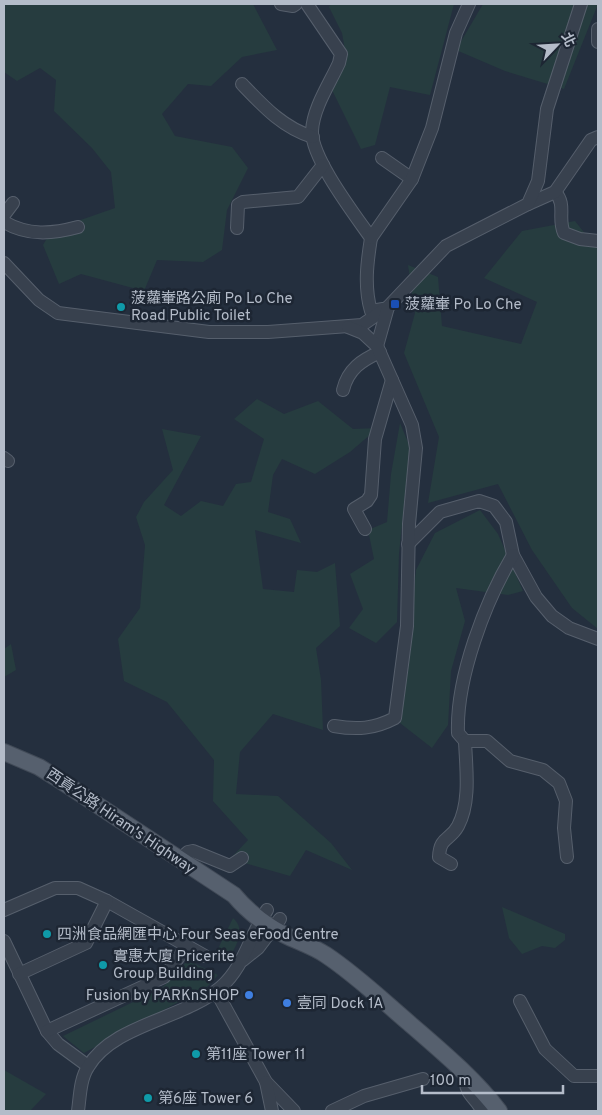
<svg xmlns="http://www.w3.org/2000/svg" width="602" height="1115" font-family="Overpass,'Noto Sans TC',sans-serif">
  <style>
    .green { fill: #263c3f }
    .lines { fill: none; stroke-linecap: round; stroke-linejoin: round }
    .minor-casing { stroke: #565f6c; stroke-width: 14 }
    .major-casing { stroke: #414a57; stroke-width: 18 }
    .minor { stroke: #38414e; stroke-width: 12 }
    .major { stroke: #56606e; stroke-width: 16 }
    .transit-dot { fill: #1a4fb4; stroke: #1d2633; stroke-width: 2 }
    .culture-dot { fill: #0f9aa8; stroke: #1d2633; stroke-width: 2 }
    .shop-dot { fill: #3f7fe0; stroke: #1d2633; stroke-width: 2 }
    .labels { text-anchor: middle; stroke-width: 5; stroke-linejoin: round; paint-order: stroke }
    .poi-label { font-size: 15px; fill: #b4bcc9; stroke: #1d2633; text-anchor: start }
    .street-label { font-size: 15px; fill: #b4bcc9; stroke: #1d2633 }
  </style>
  <rect width="100%" height="100%" fill="#242f3e"/>
  <g class="green">
    <polygon points="4,4 253,4 277,50 242,57 211,86 188,84 162,114 175,136 232,147 248,168 227,210 222,250 203,262 157,260 144,291 81,274 59,284 43,245 52,230 115,208 111,172 92,148 54,111 56,80 40,68 17,81 4,72"/>
    <polygon points="331,4 454,4 430,95 390,87 375,145 361,149 332,90 346,56 342,33 329,7"/>
    <polygon points="483,4 598,4 564,89 505,71 456,50"/>
    <polygon points="575,221 598,250 598,629 572,608 532,550 498,484 428,503 439,437 404,353 415,313 408,265 438,277 442,326 521,344 537,302 484,278 522,231"/>
    <polygon points="257,399 284,414 318,401 353,429 378,428 350,452 315,474 282,459 273,475 268,512 290,519 301,543 255,530 263,589 294,592 297,570 317,572 335,563 340,626 316,648 321,680 323,730 273,714 240,752 236,794 278,796 331,843 352,870 306,850 290,876 230,859 248,840 213,801 214,760 167,702 124,681 118,639 140,608 145,545 136,517 144,502 173,470 162,429 201,436 164,505 181,516 201,501 223,506 236,484 251,482 264,439 234,419"/>
    <polygon points="400,423 410,447 399,554 397,622 376,643 349,628 363,609 350,574 374,559 368,530 387,522 391,474"/>
    <polygon points="480,510 498,534 523,591 508,595 456,588 465,621 451,671 448,725 432,748 400,723 416,570 435,533"/>
    <polygon points="11,644 16,670 4,677 4,649"/>
    <polygon points="502,907 565,934 565,940 555,948 542,946 522,954 509,938"/>
    <path d="M233,918C248,931 234,950 226,962L215,955Z"/>
    <polygon points="188,960 218,975 208,986 84,1053 63,1036 162,988"/>
    <polygon points="4,1070 46,1094 30,1111 4,1111"/>
  </g>
  <g class="lines">
    <defs>
      <g id="minor">
        <polyline points="281,4 293,6 296,4"/>
        <path d="M307,4L341,54L339,63C330,83 313,108 312,131C311,158 355,215 371,238C367,263 364,287 371,311L383,309"/>
        <polyline points="598,29 598,42"/>
        <path d="M242,84C263,106 283,128 313,137"/>
        <polyline points="382,158 412,179"/>
        <path d="M555,192C567,205 557,218 564,233L580,239L598,241"/>
        <polyline points="528,204 555,192 591,140 598,137"/>
        <polyline points="4,215 13,203"/>
        <path d="M4,222C28,236 52,234 78,227"/>
        <polyline points="237,228 238,205 243,202 298,197 323,165"/>
        <polyline points="371,238 412,179 432,128 456,33 469,4"/>
        <polyline points="4,263 39,300 58,313 209,332 268,332 362,325 388,307 446,246 528,204 538,181 547,109 581,4"/>
        <polyline points="377,346 388,307"/>
        <path d="M343,390C348,369 362,360 380,352"/>
        <polyline points="4,458 8,461"/>
        <polyline points="365,529 354,509 367,501 371,495 375,439 392,380"/>
        <polyline points="408,544 440,512 479,501 494,506 506,522 513,555 536,597 552,616 569,628 598,639"/>
        <path d="M513,555C485,602 456,678 458,733L465,741H487L510,761L543,770L559,783L566,801L564,828L567,857"/>
        <path d="M334,726C357,730 374,729 395,718L407,626L409,524L416,448L412,425L377,346L363,333L348,327"/>
        <polyline points="179,860 188,852 193,851 230,866 242,858"/>
        <path d="M451,864L439,857C440,836 450,841 458,826C471,802 466,767 465,741"/>
        <polyline points="4,910 55,888 78,888 107,901 205,956"/>
        <polyline points="4,941 47,1031 58,1044 88,1066"/>
        <polyline points="243,960 258,948 280,919"/>
        <polyline points="19,974 86,943 107,901"/>
        <polyline points="216,991 266,1082 294,1111"/>
        <polyline points="520,1001 545,1049 574,1076 598,1076"/>
        <polyline points="47,1031 164,977 187,946"/>
        <path d="M469,1077L466,1081C465,1094 478,1100 482,1111"/>
        <polyline points="266,1082 272,1111"/>
        <path d="M78,1111C80,1097 80,1079 88,1067C113,1024 185,1019 221,987C244,967 250,935 267,910"/>
        <polyline points="332,1111 364,1096 423,1079"/>
      </g>
      <path id="major" d="M4,752L39,767L55,777L234,895C248,912 269,928 289,937C302,943 314,947 326,955C356,975 382,1000 409,1023C440,1050 474,1078 499,1111"/>
    </defs>
    <use href="#minor" class="minor-casing"/>
    <use href="#major" class="major-casing"/>
    <use href="#minor" class="minor"/>
    <use href="#major" class="major"/>
  </g>
  <rect class="transit-dot" x="390" y="299" width="10" height="10" rx="2.5"/>
  <g class="culture-dot">
    <circle cx="121" cy="307" r="5"/>
    <circle cx="47" cy="934" r="5"/>
    <circle cx="103" cy="965" r="5"/>
    <circle cx="196" cy="1054" r="5"/>
    <circle cx="148" cy="1098" r="5"/>
  </g>
  <g class="shop-dot">
    <circle cx="249" cy="995" r="5"/>
    <circle cx="287" cy="1003" r="5"/>
  </g>
  <g class="labels">
    <g class="poi-label">
      <text x="131" y="303">菠蘿輋路公廁 Po Lo Che<tspan x="131" dy="17">Road Public Toilet</tspan></text>
      <text x="405" y="309">菠蘿輋 Po Lo Che</text>
      <text x="57" y="939">四洲食品網匯中心 Four Seas eFood Centre</text>
      <text x="113" y="961">實惠大廈 Pricerite<tspan x="113" dy="17">Group Building</tspan></text>
      <text x="239" y="1000" text-anchor="end">Fusion by PARKnSHOP</text>
      <text x="297" y="1008">壹同 Dock 1A</text>
      <text x="206" y="1059">第11座 Tower 11</text>
      <text x="158" y="1103">第6座 Tower 6</text>
    </g>
    <g class="street-label">
      <text transform="translate(121 821) rotate(34)" y="5">西貢公路 Hiram's Highway</text>
    </g>
  </g>
  <rect width="602" height="1115" fill="none" stroke="#b4bcc9" stroke-width="10"/>
  <g transform="translate(557 45) rotate(65)" stroke="#1d2633" stroke-width="4" paint-order="stroke">
  <path d="M0-4L9 19L0 12L-9 19Z" fill="#b4bcc9"/>
  <text y="-8" font-size="14" font-weight="bold" text-anchor="middle" fill="#b4bcc9">北</text>
  </g>
  <path d="M422 1085v8h141v-8" fill="none" stroke="#b4bcc9" stroke-width="2.5"/>
  <text x="430" y="1085" font-size="15" fill="#b4bcc9" stroke="#1d2633" stroke-width="4" paint-order="stroke">100 m</text>
</svg>
